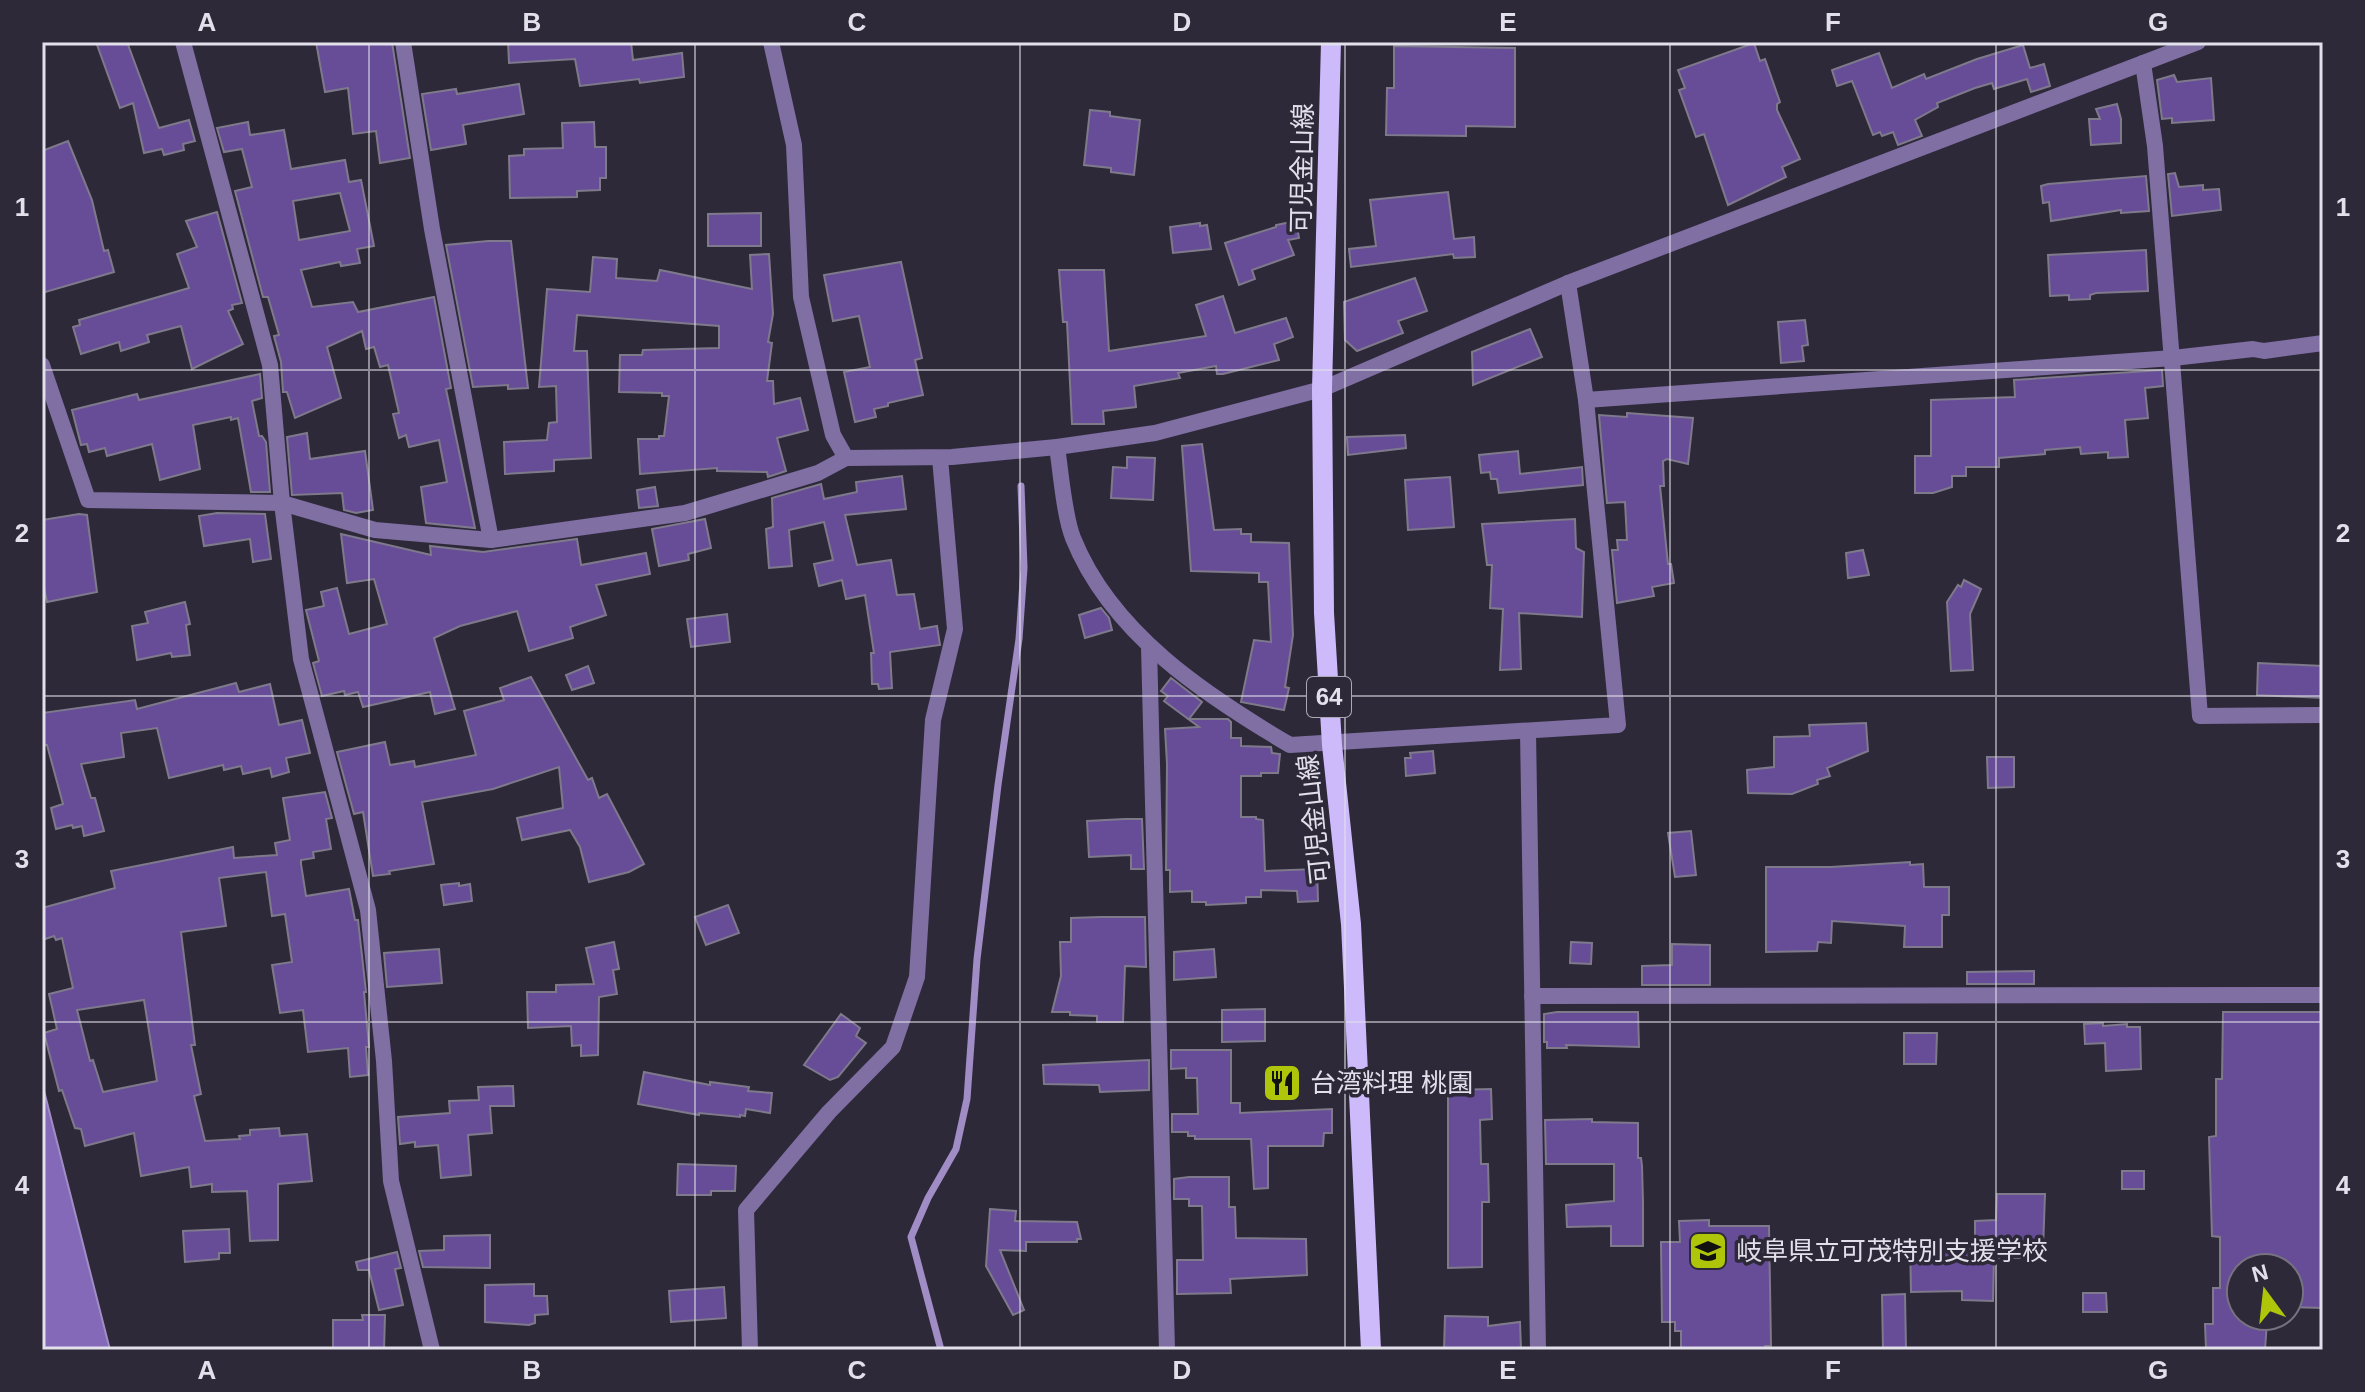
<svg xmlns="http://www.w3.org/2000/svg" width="2365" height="1392" font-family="Helvetica,'Noto Sans JP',sans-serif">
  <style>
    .water { fill: #8369b7; stroke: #a08dc6; stroke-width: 2 }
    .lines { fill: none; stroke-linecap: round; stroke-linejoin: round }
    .stream { stroke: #a08dc6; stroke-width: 7 }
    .building { fill: #674d98; stroke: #7e798b; stroke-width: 2; fill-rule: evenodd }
    .minor { stroke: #7f6fa3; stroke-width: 16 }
    .primary { stroke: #cdbafb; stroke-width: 20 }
    .grid { fill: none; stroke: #e2e0ea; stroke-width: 2; stroke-opacity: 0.55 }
    .labels { text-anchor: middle; stroke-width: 7; stroke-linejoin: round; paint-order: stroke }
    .shield { fill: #2e2939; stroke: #aca9b5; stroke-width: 2 }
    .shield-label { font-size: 24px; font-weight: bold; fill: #e2e0ea }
    .street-label { font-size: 26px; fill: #e2e0ea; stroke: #2e2939 }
    .poi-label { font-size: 26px; fill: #e2e0ea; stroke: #2e2939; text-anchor: start }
    .neatline { fill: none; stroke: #e2e0ea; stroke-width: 3 }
    .grid-label { font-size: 26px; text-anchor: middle; font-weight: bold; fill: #e2e0ea }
  </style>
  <rect width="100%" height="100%" fill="#2e2939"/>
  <polygon class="water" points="42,1083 110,1350 42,1350"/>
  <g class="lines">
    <polyline class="stream" points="941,1350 911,1237 928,1198 956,1149 967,1099 977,959 998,785 1019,639 1024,568 1021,486"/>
  </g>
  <g class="building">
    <polygon points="96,42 127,42 159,128 189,120 195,141 183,144 184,150 164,155 162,149 144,153 133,103 120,108"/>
    <polygon points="316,42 392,42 410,158 380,163 376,131 353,134 348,88 325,92"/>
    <polygon points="508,42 631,42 633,60 682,53 684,77 640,83 639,79 580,86 575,59 509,63"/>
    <polygon points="1754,43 1760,61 1765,59 1780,102 1777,104 1777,110 1800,159 1782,167 1786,177 1728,205 1704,134 1696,137 1679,90 1685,88 1678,70"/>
    <polygon points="2023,45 2030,68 2044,64 2050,86 2031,92 2027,79 1994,89 1992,83 1975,88 1937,103 1938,107 1915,120 1922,136 1898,145 1893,132 1882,136 1880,132 1873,135 1852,81 1837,86 1832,70 1879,53 1892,88 1924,74 1926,79 1977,59"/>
    <polygon points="1394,46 1515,48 1515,127 1466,126 1466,136 1386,135 1387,88 1394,88"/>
    <polygon points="2174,75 2177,82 2211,78 2214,120 2172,123 2172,118 2162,119 2157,80"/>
    <polygon points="519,84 524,114 463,125 466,144 431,150 422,94 456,89 457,94"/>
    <polygon points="2117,104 2121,119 2121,143 2091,145 2089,119 2100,119 2096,109"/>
    <polygon points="1090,110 1110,112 1110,116 1140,120 1134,175 1111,172 1111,168 1084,165"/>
    <path d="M248,122L250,135L284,130L291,169L345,160L349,182L361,180L374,246L357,249L360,263L341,266L340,262L301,270L312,307L353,302L358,312L434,297L451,388L446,389L475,528L426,523L421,487L447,482L439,440L409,447L406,435L399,438L393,414L399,413L388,365L380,367L374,347L366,349L362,331L327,347L341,398L295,418L287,392H283L281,362L274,336L279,335L268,297H263L235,191L252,187L242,149L224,152L217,128ZM340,193L350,231L299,240L293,201Z"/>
    <polygon points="594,122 595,147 606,147 606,178 600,178 600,190 577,191 577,197 510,198 509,156 524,155 524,149 563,148 562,123"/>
    <polygon points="68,141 92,200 104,251 108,250 114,272 42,293 42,151"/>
    <polygon points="2175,173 2179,187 2203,185 2203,190 2219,189 2221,210 2172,216 2168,174"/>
    <polygon points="2146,176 2149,211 2121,213 2121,210 2051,221 2049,202 2043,203 2041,186 2048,184"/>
    <polygon points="1448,192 1454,239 1474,237 1475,257 1454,258 1453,254 1351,267 1349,249 1376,246 1370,200"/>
    <polygon points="217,212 242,303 232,305 233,309 228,311 243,344 192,369 181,326 147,335 149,342 121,351 119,342 81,354 73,327 80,325 79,320 189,288 177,254 197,247 186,221"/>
    <polygon points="761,213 761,246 708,246 708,214"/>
    <polygon points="1296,221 1299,238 1288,240 1294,255 1252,270 1255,279 1239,285 1225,243 1276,227 1276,225"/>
    <polygon points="1200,223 1200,226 1207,225 1211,249 1173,253 1170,227"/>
    <polygon points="488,241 511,241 528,388 508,389 508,385 473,387 446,245"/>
    <polygon points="2146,250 2148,291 2096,293 2090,295 2090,299 2069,300 2069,295 2050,296 2048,255"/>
    <polygon points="769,254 773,314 768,342 772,343 767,381 773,381 774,404 800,398 808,430 777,438 786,471 768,477 767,472 717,471 717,468 640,474 638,439 659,439 659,436 664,436 669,396 662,396 662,393 619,392 620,355 642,355 643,350 719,348 719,326 577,315 574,351 587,351 591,458 554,460 554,471 505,474 504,442 547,440 549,423 557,422 556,386 539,387 547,289 590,292 593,257 617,259 616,278 657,281 660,270 752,289 750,255"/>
    <polygon points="901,262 922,358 915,360 923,395 888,403 888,406 874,409 876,417 855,422 844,372 870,367 859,316 833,321 824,275"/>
    <polygon points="1059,270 1104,270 1109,351 1206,336 1196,305 1223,296 1235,333 1286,318 1293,337 1274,344 1279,360 1223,374 1217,374 1216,366 1178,373 1180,378 1134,386 1136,407 1103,411 1104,424 1072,424 1067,322 1063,322"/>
    <polygon points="1415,278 1427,311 1398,321 1403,333 1357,351 1345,340 1344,302"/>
    <polygon points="1805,320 1808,345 1802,346 1804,361 1781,363 1778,322"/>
    <polygon points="1530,329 1542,357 1473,385 1472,352"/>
    <polygon points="2162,370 2163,386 2145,388 2148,418 2125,420 2128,457 2108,458 2108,452 2081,454 2080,447 2045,450 2045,454 1999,458 1999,467 1966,467 1966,476 1952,476 1952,487 1933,493 1915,493 1915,456 1931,456 1931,400 2015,397 2014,380"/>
    <polygon points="260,374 262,398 252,401 259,436 262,436 266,442 270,492 251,492 238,418 231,420 231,417 193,425 200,469 160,480 152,444 107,456 105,448 89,452 87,444 81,445 72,410 137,394 139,400"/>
    <polygon points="1627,413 1693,418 1688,464 1667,459 1663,461 1664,486 1660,486 1668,564 1671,564 1674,583 1652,587 1654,596 1617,603 1612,550 1618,550 1617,540 1627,540 1625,502 1607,503 1599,415 1627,417"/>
    <polygon points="307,433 310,459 365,451 373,510 356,513 344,510 342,493 292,495 287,437"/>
    <polygon points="1405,435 1406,448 1348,455 1347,437"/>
    <polygon points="1202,444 1214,530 1241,529 1241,534 1251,534 1251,542 1289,543 1293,635 1285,687 1289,688 1284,710 1241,702 1254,640 1271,642 1268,582 1259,582 1259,573 1191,571 1182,446"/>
    <polygon points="1518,451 1520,474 1582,467 1583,485 1499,493 1497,479 1491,479 1490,472 1481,473 1479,455"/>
    <polygon points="1127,457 1155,458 1153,500 1111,498 1113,467 1127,468"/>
    <polygon points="902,476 906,509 845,515 857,565 891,560 897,595 914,594 920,629 937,626 940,645 890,652 892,688 879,689 878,684 872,684 871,653 874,653 865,595 846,599 842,580 819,586 814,564 833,560 824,522 789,530 792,566 769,568 766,529 773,527 772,498 821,484 824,499 857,492 856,482"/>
    <polygon points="1450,477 1454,527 1408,530 1405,480"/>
    <polygon points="655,487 658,506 639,508 637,490"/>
    <polygon points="217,513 265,514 271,559 253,562 250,539 204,546 199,516"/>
    <polygon points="79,514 87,515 97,592 47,602 42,578 42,571 44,571 42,520"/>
    <polygon points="705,519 711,548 688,554 689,560 659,566 652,529"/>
    <polygon points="1575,519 1576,548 1584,552 1582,617 1519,613 1521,669 1500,670 1503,609 1490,608 1492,565 1487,565 1482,524"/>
    <polygon points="341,534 431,555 430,546 483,552 577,539 581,565 646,553 650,574 596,585 606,615 570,627 573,638 529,651 517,611 460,626 434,638 455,709 435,714 430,692 363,707 358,692 345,695 344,691 322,696 313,663 319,661 306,610 324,606 321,592 337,588 349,634 387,624 374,579 347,583"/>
    <polygon points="1863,550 1869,575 1848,578 1846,553"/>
    <polygon points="1964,580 1981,589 1970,614 1973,670 1951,671 1947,602 1958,585 1961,587"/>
    <polygon points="185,602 190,624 186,625 190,655 172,657 171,653 137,660 132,626 148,623 145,612"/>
    <polygon points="1101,608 1109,618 1112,630 1085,638 1079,615"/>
    <polygon points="727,614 730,642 691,647 687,619"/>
    <polygon points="2258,663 2323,666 2323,698 2257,695"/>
    <polygon points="588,666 594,683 572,690 566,675"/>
    <polygon points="531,677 588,780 592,778 599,798 607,794 644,864 629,872 589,882 580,847 570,830 522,840 517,818 563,808 559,767 493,789 422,802 434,864 389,871 390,874 373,876 363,812 354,814 337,752 385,742 390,765 414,761 415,767 476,755 464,711 504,700 500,688"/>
    <polygon points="1171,678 1202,702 1189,719 1228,719 1231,722 1231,738 1241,738 1241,746 1271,747 1272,753 1280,754 1278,773 1261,773 1261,776 1241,776 1241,817 1256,817 1256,819 1263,820 1265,871 1317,869 1318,901 1298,902 1297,891 1261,890 1261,897 1246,897 1246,903 1206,905 1206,902 1192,902 1192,891 1170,892 1170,870 1166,870 1167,764 1165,729 1199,727 1164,701 1168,696 1161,691"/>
    <polygon points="236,683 239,692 270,684 279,725 302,720 310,753 286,758 289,772 272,777 270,768 243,774 241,766 224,770 223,765 169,778 157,728 121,733 124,757 81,764 91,798 95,798 104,831 84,836 82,826 73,828 72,825 56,829 51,808 63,804 47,745 44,745 42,713 135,700 137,709"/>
    <polygon points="1866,723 1868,751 1827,768 1830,776 1817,780 1818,784 1792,794 1748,793 1747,770 1774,767 1774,737 1810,736 1809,725"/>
    <polygon points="1433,751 1435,773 1406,776 1405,758 1411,758 1410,753"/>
    <polygon points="1987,757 2014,757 2014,787 1988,788"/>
    <path d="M325,792L332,818L326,819L331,849L313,852L314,858L301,860V864L306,896L349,889L355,920H358L366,992H364L369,1047H366L368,1075L350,1077L348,1048L308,1052L303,1010L280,1013L272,965L292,962L285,914L272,916L266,872L219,878L226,926L181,932L195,1045H191L201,1094L194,1096L205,1141L240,1139L239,1136L250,1135V1130L279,1128L280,1136L307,1134L312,1181L278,1184V1240L250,1241L247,1191L212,1192V1184L191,1187L189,1167L141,1176L134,1133L85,1146L81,1129L75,1128L62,1090L59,1091L44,1033L57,1029L49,994L73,988L62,938L56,940L54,936L42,940V908L115,888L111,871L233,847L234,858L277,855L275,843L290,840L283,798ZM144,1000L157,1081L103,1092L93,1060L90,1061L77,1010Z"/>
    <polygon points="1125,819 1142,819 1144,869 1131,869 1131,855 1089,857 1087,821"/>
    <polygon points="1691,831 1696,875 1675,877 1668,833"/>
    <polygon points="1910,862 1910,865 1923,864 1924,887 1949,887 1949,915 1942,915 1942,947 1904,947 1905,926 1832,921 1831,943 1818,942 1817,951 1766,952 1766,867 1831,867"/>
    <polygon points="459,883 459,886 470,884 472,901 444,905 441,885"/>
    <polygon points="728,905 739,933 706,945 695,917"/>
    <polygon points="1100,917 1145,917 1146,967 1125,966 1123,1022 1097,1022 1097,1016 1070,1015 1070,1012 1052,1012 1061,976 1060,942 1071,942 1071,918"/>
    <polygon points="614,942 619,969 613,970 617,994 599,997 598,1055 581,1056 581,1045 572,1046 571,1026 528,1028 527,992 556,992 556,985 594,984 586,948"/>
    <polygon points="1571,942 1592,943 1591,964 1570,963"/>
    <polygon points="1672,944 1710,945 1710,985 1642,985 1642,966 1672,965"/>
    <polygon points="439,949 442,983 387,987 384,953"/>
    <polygon points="1214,949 1216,977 1174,980 1174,952"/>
    <polygon points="2034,971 2034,984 1967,984 1967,972"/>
    <polygon points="1265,1009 1265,1041 1222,1042 1222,1010"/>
    <polygon points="1557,1012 1638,1012 1639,1047 1566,1045 1567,1048 1547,1048 1547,1042 1544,1042 1544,1014"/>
    <polygon points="2223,1012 2323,1012 2323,1308 2289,1307 2289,1268 2241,1268 2241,1321 2267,1321 2265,1350 2206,1349 2205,1324 2213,1324 2213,1288 2220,1288 2220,1237 2212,1236 2209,1137 2216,1136 2216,1079 2222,1079"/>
    <polygon points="841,1014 860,1028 856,1036 866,1043 838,1077 830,1080 804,1065"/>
    <polygon points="2103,1023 2103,1026 2127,1024 2127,1027 2140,1027 2141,1069 2106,1071 2105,1043 2085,1044 2084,1024"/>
    <polygon points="1904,1033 1937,1033 1936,1064 1904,1064"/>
    <polygon points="1171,1050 1231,1050 1231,1103 1240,1103 1240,1113 1332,1109 1332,1133 1324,1133 1323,1146 1268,1146 1268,1188 1254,1189 1251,1139 1195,1139 1195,1136 1188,1136 1188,1132 1172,1132 1172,1114 1198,1114 1197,1078 1186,1078 1186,1068 1171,1069"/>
    <polygon points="1149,1060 1149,1090 1100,1092 1099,1085 1044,1084 1043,1065"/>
    <polygon points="644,1072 710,1085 710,1082 749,1087 748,1091 772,1093 770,1113 746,1109 745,1116 740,1115 740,1117 699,1113 699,1115 638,1104"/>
    <polygon points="513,1086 514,1106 490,1106 492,1133 468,1135 471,1175 441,1178 438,1145 415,1147 415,1142 400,1144 398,1117 450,1113 449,1101 479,1100 478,1087"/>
    <polygon points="1491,1089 1492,1119 1480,1120 1481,1164 1488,1164 1489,1202 1482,1202 1482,1267 1448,1268 1448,1090"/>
    <polygon points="1592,1119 1592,1122 1638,1123 1638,1158 1641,1158 1642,1166 1643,1202 1643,1246 1611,1246 1611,1226 1567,1227 1566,1205 1614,1201 1614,1164 1546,1164 1545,1120"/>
    <polygon points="678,1164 736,1166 735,1191 711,1191 711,1195 677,1195"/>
    <rect x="2122" y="1171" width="22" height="18"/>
    <polygon points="1189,1177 1229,1177 1229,1207 1235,1207 1236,1238 1306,1239 1307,1275 1230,1279 1231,1293 1177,1294 1177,1260 1203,1260 1202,1206 1189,1206 1189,1199 1174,1199 1174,1179"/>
    <polygon points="1997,1194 2045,1194 2043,1249 2029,1249 2029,1258 1994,1258 1993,1301 1962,1300 1962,1291 1911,1292 1910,1240 1975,1241 1975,1221 1996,1220"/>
    <polygon points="990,1209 1016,1211 1015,1221 1077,1222 1081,1239 1077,1239 1077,1242 1026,1242 1026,1251 1000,1250 1024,1310 1013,1315 986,1266"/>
    <polygon points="1709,1220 1709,1226 1769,1226 1771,1346 1765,1346 1765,1350 1681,1350 1681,1331 1675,1331 1675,1322 1662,1322 1661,1242 1680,1242 1679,1221"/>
    <polygon points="229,1229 230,1253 219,1253 219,1259 185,1262 183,1231"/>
    <polygon points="490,1235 490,1268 423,1267 419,1251 444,1250 444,1236"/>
    <polygon points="397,1252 401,1268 395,1269 403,1305 379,1310 369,1270 358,1270 356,1262"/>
    <polygon points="534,1284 534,1296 547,1296 548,1314 535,1315 535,1323 529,1325 485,1322 485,1285"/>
    <polygon points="724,1287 726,1318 671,1322 669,1291"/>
    <polygon points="2083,1293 2106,1293 2107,1312 2083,1312"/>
    <polygon points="1905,1294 1906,1350 1883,1350 1882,1295"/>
    <polygon points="362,1315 385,1315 384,1350 333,1350 333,1320 363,1320"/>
    <polygon points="1445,1316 1488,1317 1488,1326 1520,1322 1521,1350 1444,1350"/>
  </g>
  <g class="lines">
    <g class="minor">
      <polyline points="183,42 270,365 282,503 301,659 368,910 384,1061 391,1181 432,1350"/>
      <polyline points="403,42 432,229 491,540"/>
      <polyline points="771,42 794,145 801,297 833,435 846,458"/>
      <polyline points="2143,63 2155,146 2200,716 2323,715"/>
      <polyline points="42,365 88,500 282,503 375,530 491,540 685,513 818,473 846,458 952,457 1057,447 1155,433 1322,389 1568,283 2198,42"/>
      <polyline points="1586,400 2173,358 2253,349 2264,351 2323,343"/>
      <path d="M1057,447C1061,473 1064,515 1073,538C1111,633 1205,695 1290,745L1618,725L1586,400L1568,283"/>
      <polyline points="1149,647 1167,1350"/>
      <polyline points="1528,732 1538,1350"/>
      <polyline points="1532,996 2323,995"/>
      <polyline points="750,1350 746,1210 829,1112 893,1047 917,977 933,720 955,629 940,458"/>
    </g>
    <polyline class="primary" points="1331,42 1322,389 1324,613 1332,745 1351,924 1371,1350"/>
  </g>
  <path class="grid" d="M369,42V1350M695,42V1350M1020,42V1350M1345,42V1350M1670,42V1350M1996,42V1350M42,370H2323M42,696H2323M42,1022H2323"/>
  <defs>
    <symbol id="restaurant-square" viewBox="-11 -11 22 22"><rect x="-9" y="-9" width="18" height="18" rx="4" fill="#aec509" stroke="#2e2939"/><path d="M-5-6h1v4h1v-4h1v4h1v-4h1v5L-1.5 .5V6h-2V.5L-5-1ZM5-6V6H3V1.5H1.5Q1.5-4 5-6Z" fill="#111"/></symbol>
    <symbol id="school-square" viewBox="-11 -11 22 22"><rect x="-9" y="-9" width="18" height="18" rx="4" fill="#aec509" stroke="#2e2939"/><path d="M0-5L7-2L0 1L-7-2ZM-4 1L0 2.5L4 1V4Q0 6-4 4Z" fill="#111"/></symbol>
  </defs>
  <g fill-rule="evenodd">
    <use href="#restaurant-square" x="1260" y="1061" width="44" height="44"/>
    <use href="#school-square" x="1686" y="1229" width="44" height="44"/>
  </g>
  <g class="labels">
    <rect class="shield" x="1307" y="677" width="44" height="40" rx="6"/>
    <g class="shield-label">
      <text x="1329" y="705">64</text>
    </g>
    <g class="street-label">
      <text transform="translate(1302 168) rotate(-89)" y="9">可児金山線</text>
      <text transform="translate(1314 819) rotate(-96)" y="9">可児金山線</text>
    </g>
    <g class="poi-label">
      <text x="1310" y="1092">台湾料理 桃園</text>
      <text x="1736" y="1260">岐阜県立可茂特別支援学校</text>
    </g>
  </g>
  <rect width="2365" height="1392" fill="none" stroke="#2e2939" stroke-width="88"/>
  <g transform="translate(2265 1292) rotate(345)"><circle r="38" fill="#2e2939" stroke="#767280" stroke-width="2"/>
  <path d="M0-6L14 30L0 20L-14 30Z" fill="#aec509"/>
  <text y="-12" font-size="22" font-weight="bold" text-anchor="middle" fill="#e2e0ea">N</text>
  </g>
  <rect x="44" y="44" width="2277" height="1304" class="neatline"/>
  <g class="grid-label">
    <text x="207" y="31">A</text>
    <text x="532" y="31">B</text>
    <text x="857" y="31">C</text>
    <text x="1182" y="31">D</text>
    <text x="1508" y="31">E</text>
    <text x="1833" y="31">F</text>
    <text x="2158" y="31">G</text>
    <text x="22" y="216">1</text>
    <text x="2343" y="216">1</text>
    <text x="22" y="542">2</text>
    <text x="2343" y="542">2</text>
    <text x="22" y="868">3</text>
    <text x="2343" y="868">3</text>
    <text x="22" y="1194">4</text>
    <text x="2343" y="1194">4</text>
    <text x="207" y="1379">A</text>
    <text x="532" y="1379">B</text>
    <text x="857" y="1379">C</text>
    <text x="1182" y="1379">D</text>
    <text x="1508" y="1379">E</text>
    <text x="1833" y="1379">F</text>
    <text x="2158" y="1379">G</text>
  </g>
</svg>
